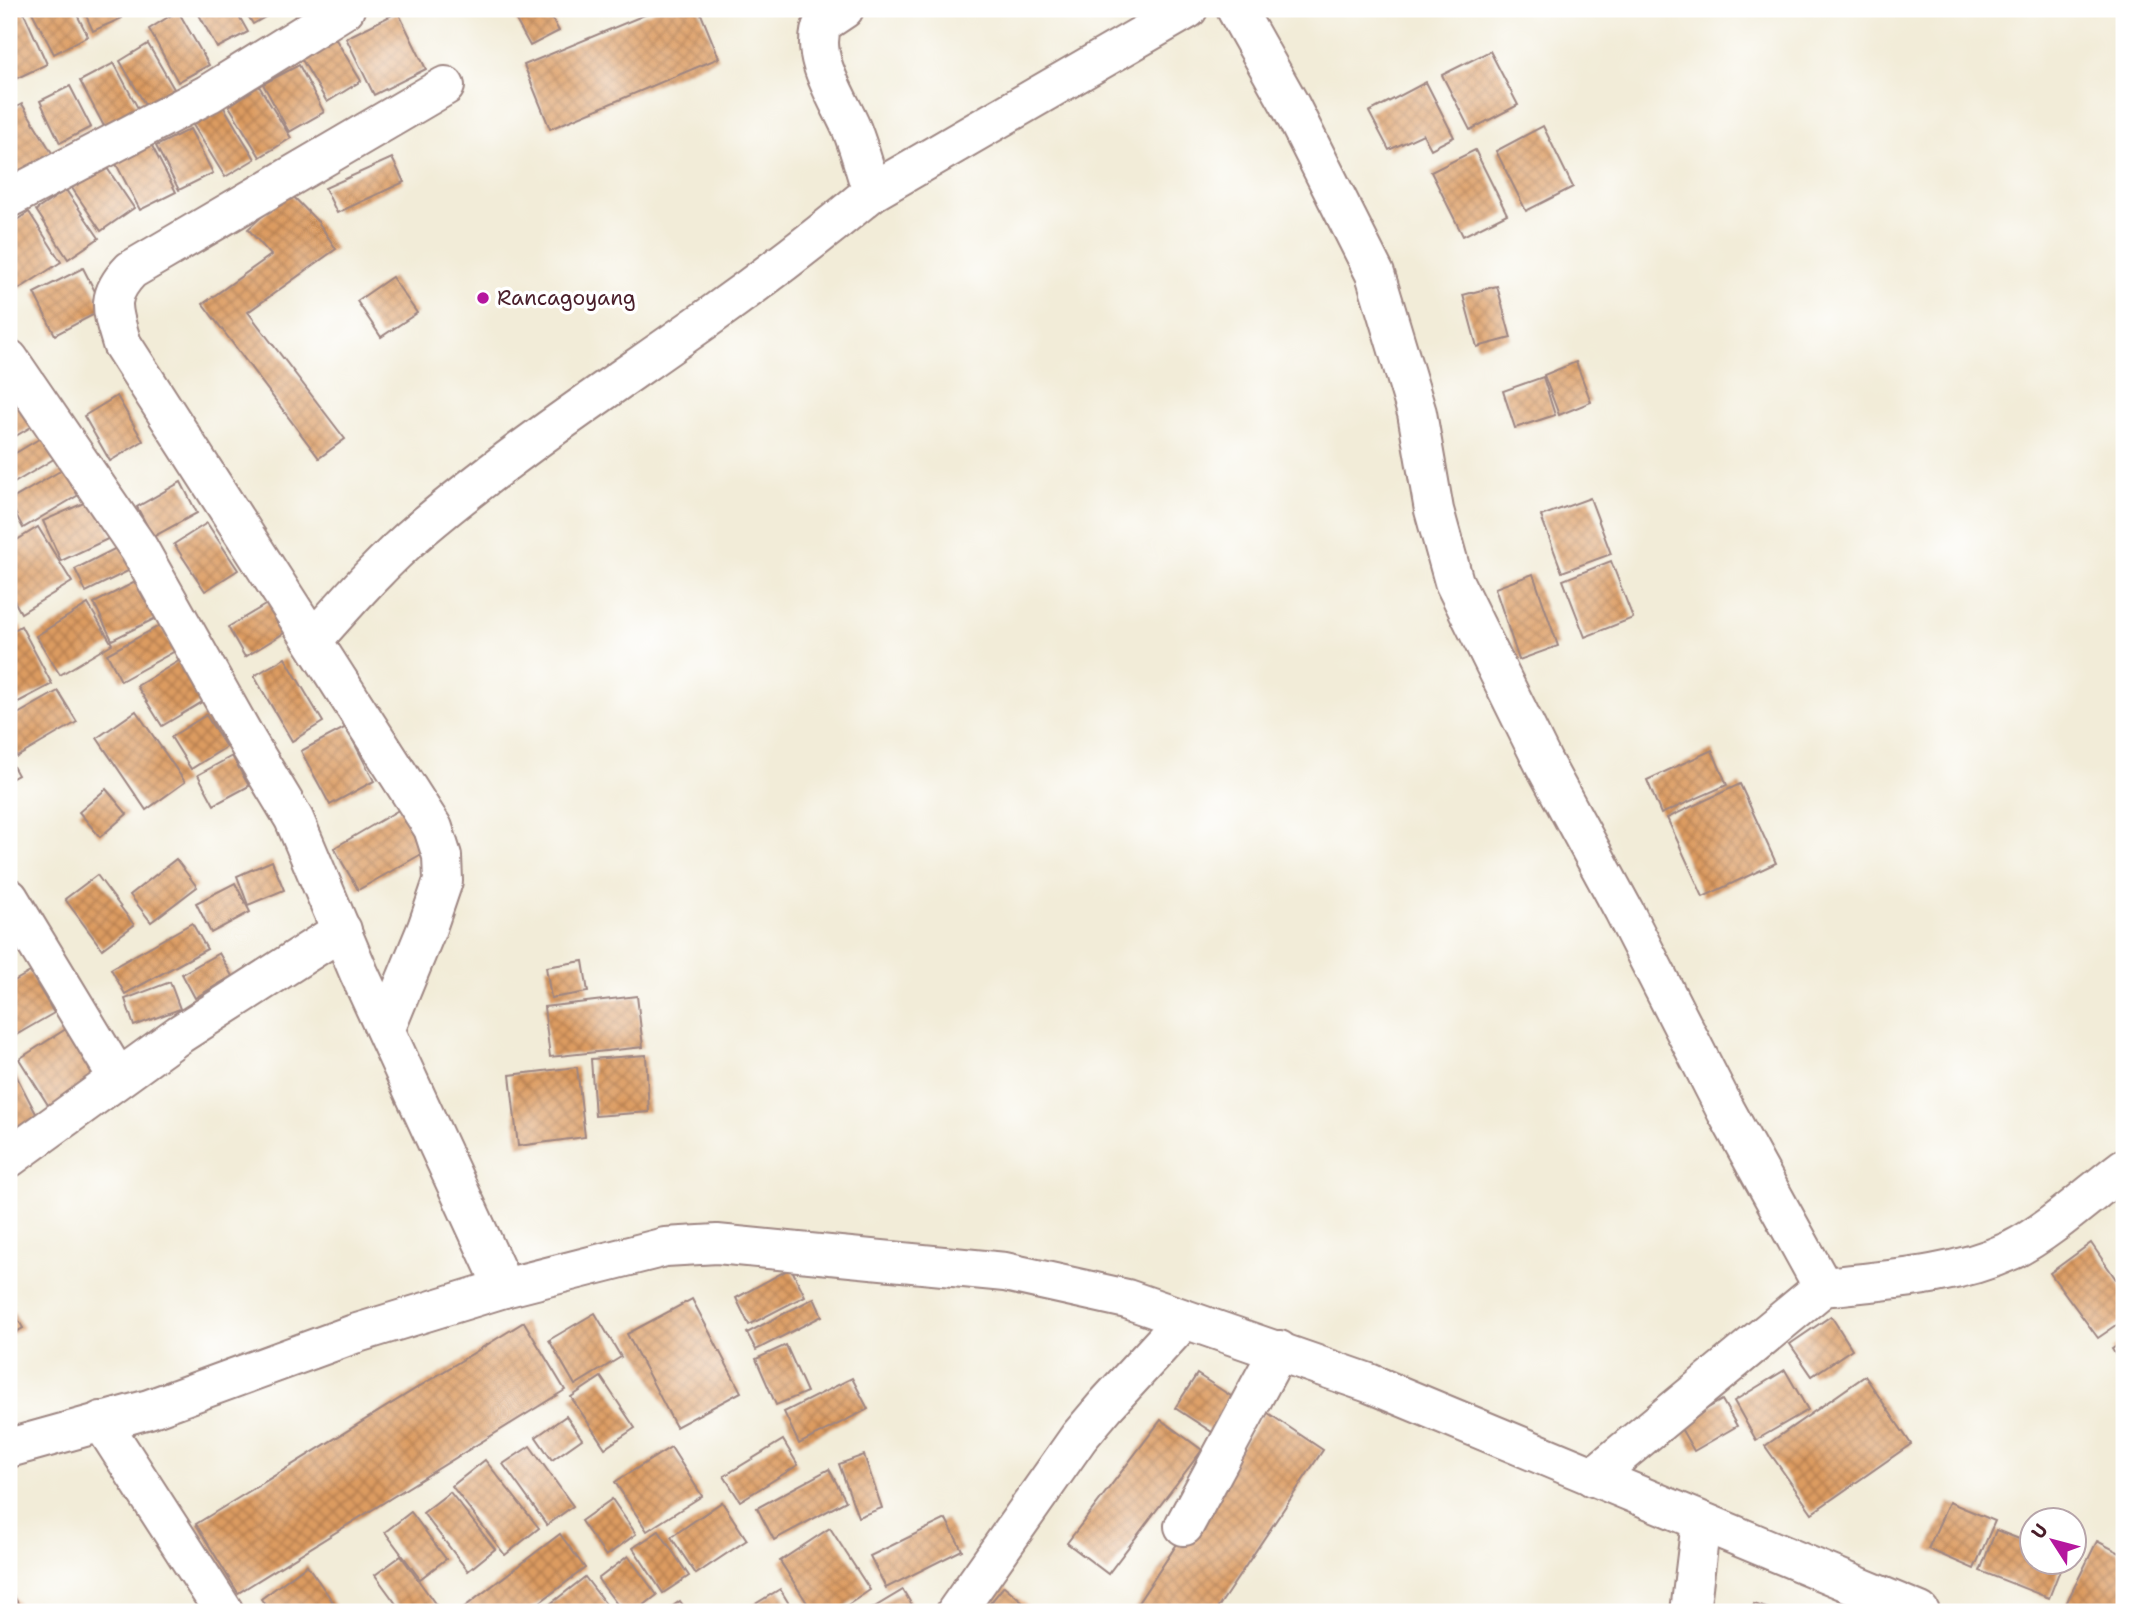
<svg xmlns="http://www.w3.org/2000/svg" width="2133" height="1621" font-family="'Shantell Sans',sans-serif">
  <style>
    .building { fill: url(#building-cross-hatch) }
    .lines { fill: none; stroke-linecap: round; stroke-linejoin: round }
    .minor-casing { stroke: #9e8682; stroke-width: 42 }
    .major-casing { stroke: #9e8682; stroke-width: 42 }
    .minor { stroke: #fff; stroke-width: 38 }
    .major { stroke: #fff; stroke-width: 38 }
    .poi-dot { fill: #b5179e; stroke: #fff; stroke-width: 2.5 }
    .labels { text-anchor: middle; stroke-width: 7; stroke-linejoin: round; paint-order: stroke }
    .poi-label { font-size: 21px; fill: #4a1f2b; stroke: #fff; text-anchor: start }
  </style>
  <defs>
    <pattern id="building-cross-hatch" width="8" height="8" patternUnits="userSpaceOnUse" patternTransform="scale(1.75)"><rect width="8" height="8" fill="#dc9b60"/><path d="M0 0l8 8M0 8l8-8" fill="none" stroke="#b47e4f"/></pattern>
  </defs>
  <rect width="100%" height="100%" fill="#fff"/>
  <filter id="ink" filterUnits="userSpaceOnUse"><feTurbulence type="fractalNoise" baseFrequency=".0143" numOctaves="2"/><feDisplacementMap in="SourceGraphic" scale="14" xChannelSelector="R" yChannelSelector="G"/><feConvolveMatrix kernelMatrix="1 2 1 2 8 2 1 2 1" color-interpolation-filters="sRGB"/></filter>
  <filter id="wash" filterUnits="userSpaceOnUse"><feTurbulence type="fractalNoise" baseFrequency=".00686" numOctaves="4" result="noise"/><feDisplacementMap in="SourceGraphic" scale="28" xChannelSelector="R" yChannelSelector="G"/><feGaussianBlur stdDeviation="1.57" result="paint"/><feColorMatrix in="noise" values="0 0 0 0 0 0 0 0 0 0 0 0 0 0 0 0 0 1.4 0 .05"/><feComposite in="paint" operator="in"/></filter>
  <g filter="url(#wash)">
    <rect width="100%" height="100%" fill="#f2ecd8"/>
    <g id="blocks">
      <g class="building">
        <polygon points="37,9 74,9 88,36 54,54 32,12"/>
        <polygon points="83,9 118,9 122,18 93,31"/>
        <polygon points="196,9 235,9 248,32 217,48"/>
        <polygon points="244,9 279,9 253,24"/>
        <polygon points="510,9 547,9 559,31 530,46"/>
        <polygon points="659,9 699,9 719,58 550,129 524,65"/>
        <polygon points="23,11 47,64 9,82 9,18"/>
        <polygon points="178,11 209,65 178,82 149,29"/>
        <polygon points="398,12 426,69 374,95 346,38"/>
        <polygon points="335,38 361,81 327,102 301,58"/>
        <polygon points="148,44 174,89 146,106 120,61"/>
        <polygon points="1490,51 1518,105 1470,130 1442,75"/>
        <polygon points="114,63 140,112 106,130 80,81"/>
        <polygon points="299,65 324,112 289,132 263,84"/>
        <polygon points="1426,82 1454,137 1431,149 1423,134 1389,150 1369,112"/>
        <polygon points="70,86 91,127 60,143 40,101"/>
        <polygon points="259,86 291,138 260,157 229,106"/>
        <polygon points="22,104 52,153 18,174 9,160 9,111"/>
        <polygon points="223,106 255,159 225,177 193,125"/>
        <polygon points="1543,126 1573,187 1526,211 1496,151"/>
        <polygon points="190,129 213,173 179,190 156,146"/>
        <polygon points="151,144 176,192 140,210 116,164"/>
        <polygon points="1475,150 1507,214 1463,236 1431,172"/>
        <polygon points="392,158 404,182 337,213 325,188"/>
        <polygon points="105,165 134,208 101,231 72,188"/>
        <polygon points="66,190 99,238 68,259 36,210"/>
        <polygon points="289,192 318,222 336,249 248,312 345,439 319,458 203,304 271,255 248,229"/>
        <polygon points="29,212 61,262 19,289 9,274 9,225"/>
        <polygon points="83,268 104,309 55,335 34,293"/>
        <polygon points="392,277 417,313 381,337 357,301"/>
        <polygon points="1497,286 1511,338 1477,347 1463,295"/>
        <polygon points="1576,362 1591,402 1559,415 1544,375"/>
        <polygon points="1543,377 1555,415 1515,428 1503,391"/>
        <polygon points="9,379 41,421 9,440"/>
        <polygon points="117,396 143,441 110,461 84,416"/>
        <polygon points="49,433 62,454 9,486 9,457"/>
        <polygon points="67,467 82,493 23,528 9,501"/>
        <polygon points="181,482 197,513 153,537 137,507"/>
        <polygon points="95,498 112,537 61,561 43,521"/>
        <polygon points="1590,498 1611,554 1562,572 1541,516"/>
        <polygon points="207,523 238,570 205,591 174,544"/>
        <polygon points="38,527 72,582 21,613 9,592 9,545"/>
        <polygon points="126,543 138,566 86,592 75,569"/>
        <polygon points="1611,561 1633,618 1585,637 1563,580"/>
        <polygon points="1533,574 1558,646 1519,660 1495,588"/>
        <polygon points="149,575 168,612 112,640 94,603"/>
        <polygon points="272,601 289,630 245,657 228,627"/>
        <polygon points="88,604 112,644 60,675 36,636"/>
        <polygon points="161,625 175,651 121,681 107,654"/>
        <polygon points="21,626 52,684 9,707 9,633"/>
        <polygon points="285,658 323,722 292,741 254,676"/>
        <polygon points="182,659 207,699 162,726 137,686"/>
        <polygon points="58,691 77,722 17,757 9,743 9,719"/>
        <polygon points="136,711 185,782 146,810 97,738"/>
        <polygon points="206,715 226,747 191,769 171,737"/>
        <polygon points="346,727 374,781 330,805 301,751"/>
        <polygon points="1712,750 1727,785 1661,814 1647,780"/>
        <polygon points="232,756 249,786 214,805 198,775"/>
        <polygon points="9,759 18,775 9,780"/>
        <polygon points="1740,784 1776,863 1703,897 1667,818"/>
        <polygon points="106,789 127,814 100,837 79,812"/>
        <polygon points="402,808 427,851 358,890 334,848"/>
        <polygon points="176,859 197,887 151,922 130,895"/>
        <polygon points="272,861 284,890 248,905 237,876"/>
        <polygon points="97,875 134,925 102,949 65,899"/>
        <polygon points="235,883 250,912 211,933 196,903"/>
        <polygon points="192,923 207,949 125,994 111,969"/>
        <polygon points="219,953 232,976 195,998 182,974"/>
        <polygon points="583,961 588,992 551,998 546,967"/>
        <polygon points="30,972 54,1013 9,1039 9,984"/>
        <polygon points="170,982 180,1009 134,1026 125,999"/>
        <polygon points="637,996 643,1047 550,1057 544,1007"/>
        <polygon points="66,1029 102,1086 55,1116 19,1059"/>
        <polygon points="646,1055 649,1112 595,1116 591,1059"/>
        <polygon points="9,1062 41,1123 9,1140"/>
        <polygon points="577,1067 585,1137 518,1146 510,1075"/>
        <polygon points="2091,1243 2124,1291 2124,1320 2098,1338 2050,1273"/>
        <polygon points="791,1268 805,1296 749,1325 736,1298"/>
        <polygon points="814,1298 822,1316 756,1350 747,1333"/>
        <polygon points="692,1299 741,1392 676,1427 627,1334"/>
        <polygon points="9,1303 23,1328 9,1336"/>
        <polygon points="595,1313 621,1357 575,1385 549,1340"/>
        <polygon points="1831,1316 1852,1349 1812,1376 1790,1344"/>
        <polygon points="524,1322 565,1390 238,1593 196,1524"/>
        <polygon points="2124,1341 2124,1368 2112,1349"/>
        <polygon points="786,1345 807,1392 776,1405 756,1359"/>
        <polygon points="1785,1370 1808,1410 1756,1440 1734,1401"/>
        <polygon points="1197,1374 1237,1400 1215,1434 1175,1408"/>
        <polygon points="1865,1376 1911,1444 1812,1513 1765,1446"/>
        <polygon points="601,1377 635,1428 605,1448 571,1397"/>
        <polygon points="852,1378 868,1409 799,1444 784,1412"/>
        <polygon points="1722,1400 1737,1426 1694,1451 1679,1425"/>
        <polygon points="1265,1411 1323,1450 1215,1612 1132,1612"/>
        <polygon points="566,1416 582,1439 552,1460 536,1437"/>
        <polygon points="1161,1420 1202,1450 1108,1574 1067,1543"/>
        <polygon points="783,1440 798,1465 740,1501 724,1476"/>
        <polygon points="530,1446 573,1506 547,1525 503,1464"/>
        <polygon points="671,1447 702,1496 647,1531 615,1482"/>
        <polygon points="864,1455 882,1508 858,1517 839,1464"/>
        <polygon points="485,1460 539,1528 505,1555 452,1486"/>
        <polygon points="829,1469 846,1501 774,1540 757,1508"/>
        <polygon points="450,1492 495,1549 468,1571 423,1513"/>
        <polygon points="612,1499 636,1534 606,1556 581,1521"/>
        <polygon points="722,1502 747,1540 696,1574 671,1537"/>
        <polygon points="1949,1502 1995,1521 1974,1569 1928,1549"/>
        <polygon points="411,1512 446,1559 420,1579 385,1532"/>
        <polygon points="946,1519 962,1550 886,1588 870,1556"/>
        <polygon points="830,1528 870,1590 837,1612 813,1612 780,1561"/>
        <polygon points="1996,1530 2032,1544 2032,1562 2063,1562 2049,1598 1980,1571"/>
        <polygon points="659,1531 689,1576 663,1593 633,1548"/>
        <polygon points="560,1534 585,1568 527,1612 458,1612"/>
        <polygon points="2097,1541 2124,1555 2124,1605 2121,1612 2078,1612 2065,1606"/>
        <polygon points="401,1556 441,1612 402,1612 375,1575"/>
        <polygon points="628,1556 657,1595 635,1612 623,1612 598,1579"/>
        <polygon points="307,1565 340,1612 270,1612 261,1599"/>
        <polygon points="585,1577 611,1611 610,1612 540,1612"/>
        <polygon points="1004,1586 1035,1612 983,1612"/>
        <polygon points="9,1588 22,1610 17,1612 9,1612"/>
        <polygon points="780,1589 794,1612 742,1612"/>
        <polygon points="903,1590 916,1612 876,1612 873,1608"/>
        <polygon points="680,1601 688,1612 665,1612"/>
        <polygon points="1754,1604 1778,1612 1752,1612"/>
      </g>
    </g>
  </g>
  <g filter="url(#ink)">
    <use href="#blocks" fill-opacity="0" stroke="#9e8682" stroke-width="2"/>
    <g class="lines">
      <defs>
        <g id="minor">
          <path d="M844,9L823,23C808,56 839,99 852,130C860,150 865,171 872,192"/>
          <path d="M1236,9L1290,105L1375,274L1417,413L1434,510L1454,582L1543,762L1624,911L1726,1111L1823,1287C1887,1280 1953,1277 2012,1250C2047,1233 2092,1192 2124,1168"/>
          <polyline points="9,198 208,94 345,9"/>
          <polyline points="9,359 139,549 247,741 294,819 359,973 504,1288"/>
          <path d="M314,639C348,601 382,562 421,529C513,451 614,385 712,315C767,276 820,235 872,192L1188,9"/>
          <polyline points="9,898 118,1078"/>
          <path d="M386,1028L427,928L443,881L442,856L433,828L122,344C112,310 105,297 131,270L445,86"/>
          <polyline points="9,1158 180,1034 342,930"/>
          <polyline points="101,1421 224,1612"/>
          <polyline points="1593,1477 1823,1287"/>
          <polyline points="1184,1526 1279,1350"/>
          <polyline points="956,1612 1079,1437 1106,1405 1184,1320"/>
          <polyline points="1690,1612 1701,1522"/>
        </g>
        <polyline id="major" points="9,1448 149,1409 354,1334 504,1288 665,1247 717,1244 1005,1272 1127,1299 1369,1383 1920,1612"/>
      </defs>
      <use href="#minor" class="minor-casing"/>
      <use href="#major" class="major-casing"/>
      <use href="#minor" class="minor"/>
      <use href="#major" class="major"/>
    </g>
  </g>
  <circle class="poi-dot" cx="483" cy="298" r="7"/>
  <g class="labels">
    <g class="poi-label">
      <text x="497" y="305">Rancagoyang</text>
    </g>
  </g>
  <rect width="2133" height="1621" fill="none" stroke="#fff" stroke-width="35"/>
  <g transform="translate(2053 1541) rotate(306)"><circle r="33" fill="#ffffff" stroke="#b7a5aa" stroke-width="2"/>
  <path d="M0-5L12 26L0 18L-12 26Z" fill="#b5179e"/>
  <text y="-10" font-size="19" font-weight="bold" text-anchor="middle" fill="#4a1f2b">U</text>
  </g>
</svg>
